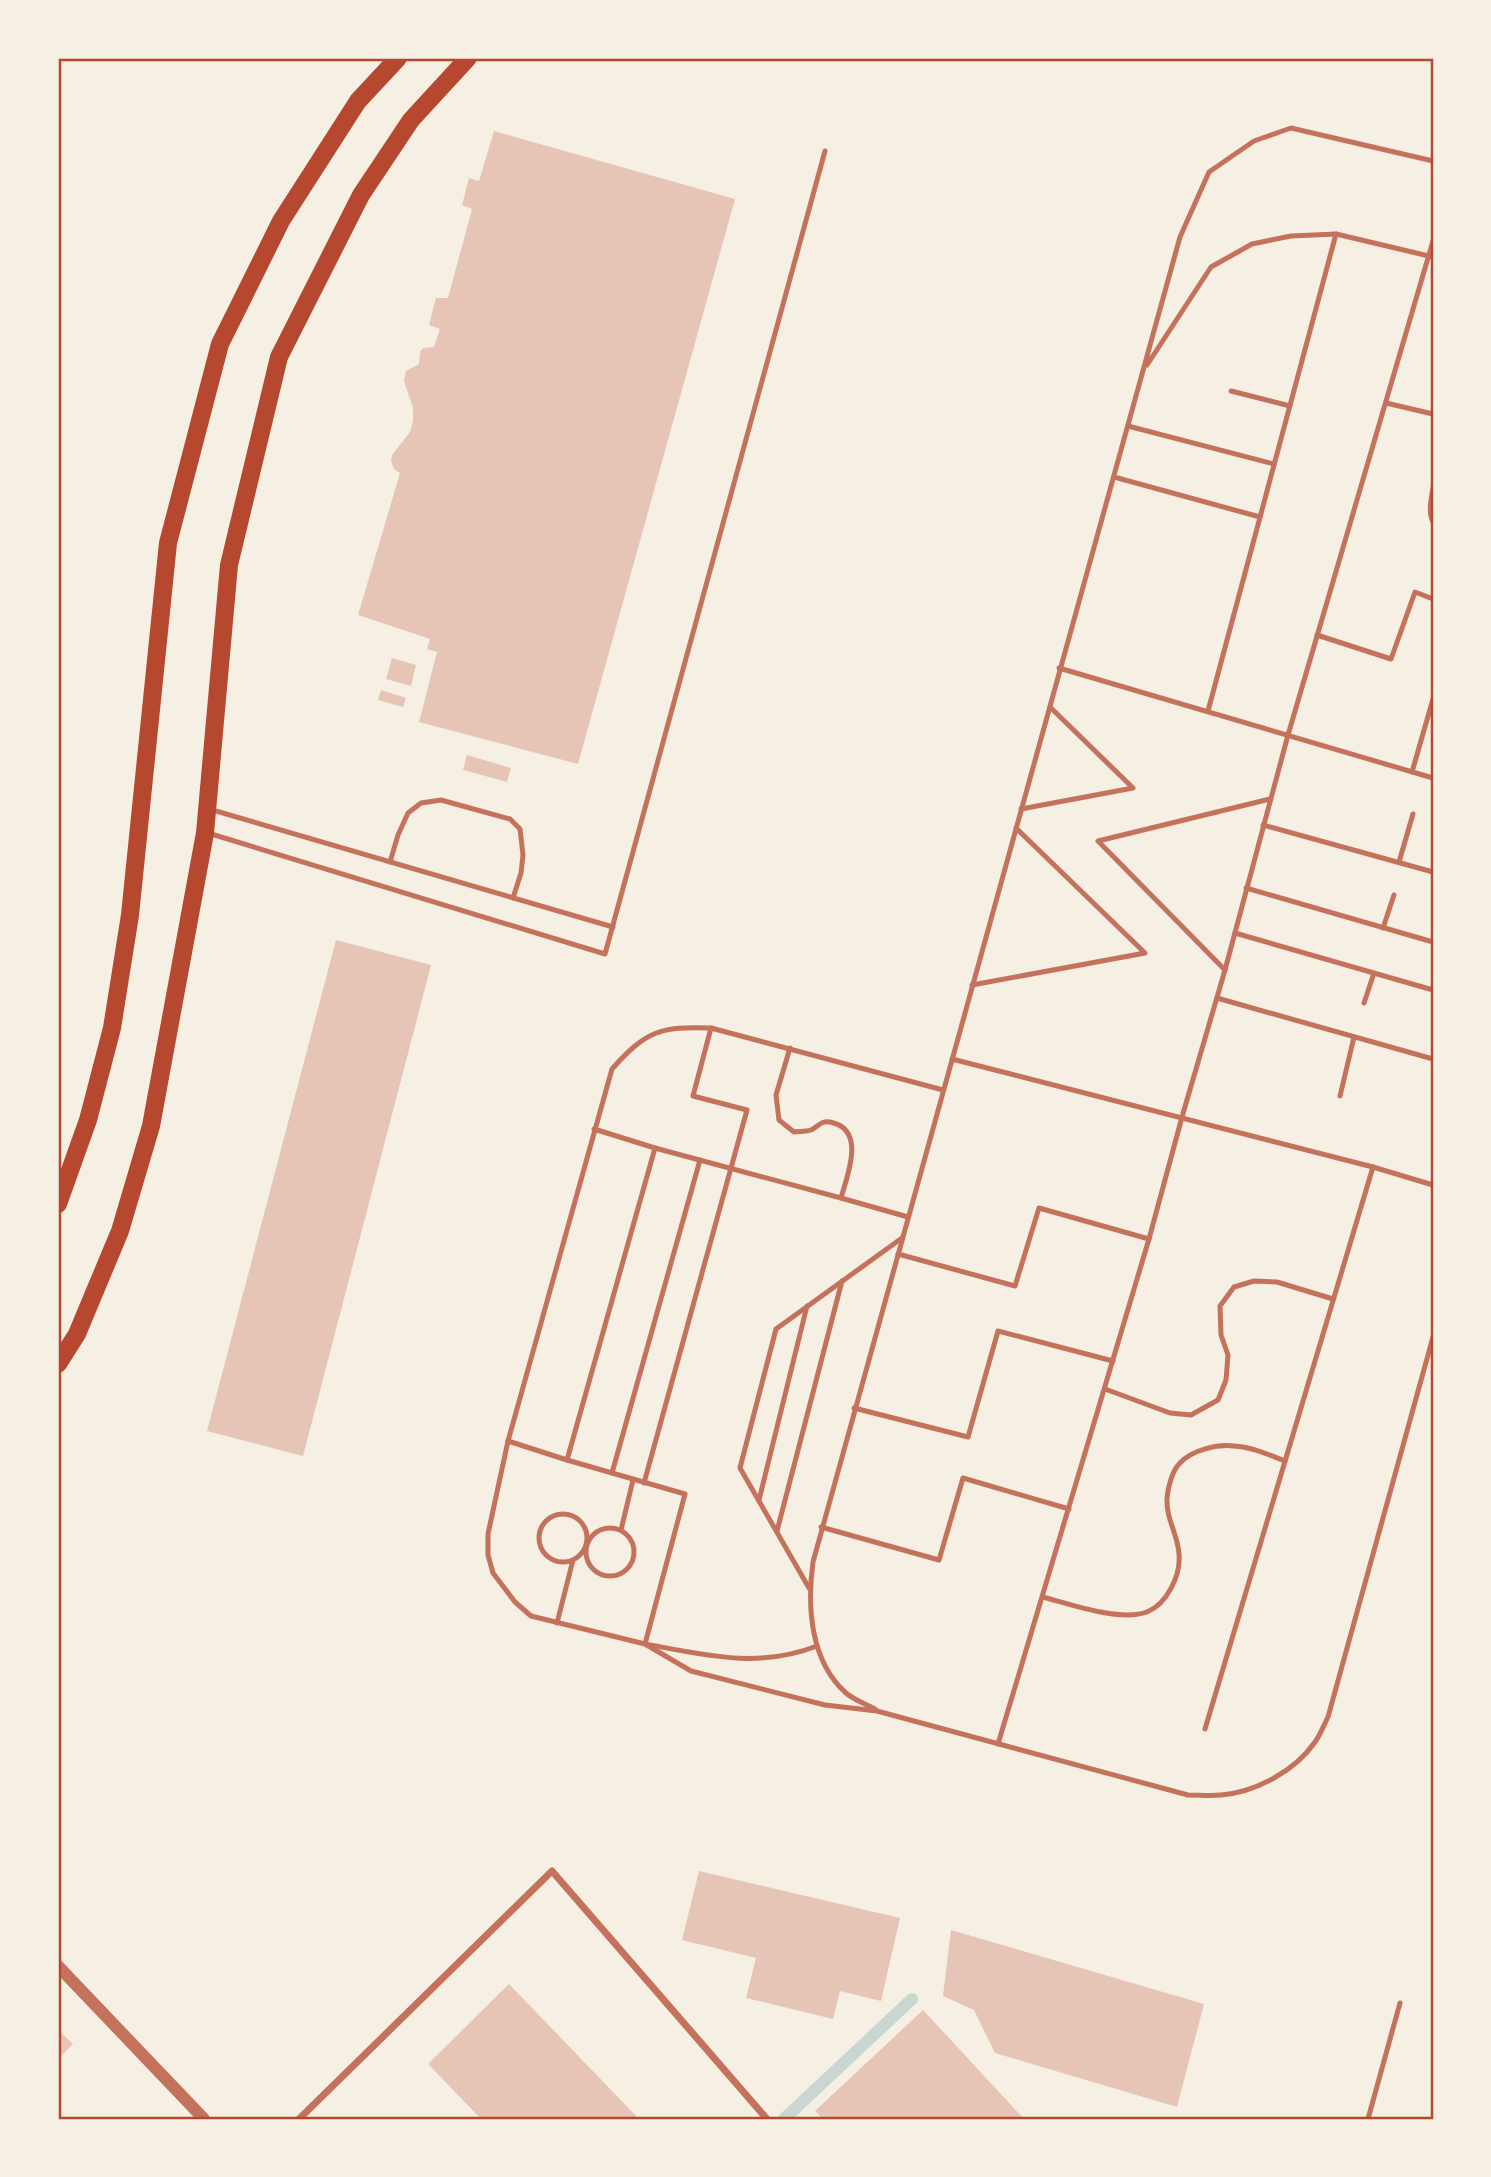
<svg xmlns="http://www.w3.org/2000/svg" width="1491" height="2177" font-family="Lato,sans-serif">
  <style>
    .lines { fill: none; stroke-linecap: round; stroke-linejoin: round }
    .stream { stroke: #c9d6d2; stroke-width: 12 }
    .building { fill: #e6c5b7 }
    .service { stroke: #c5725c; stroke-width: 5 }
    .minor { stroke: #c5725c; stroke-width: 7 }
    .tertiary { stroke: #c5725c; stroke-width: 12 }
    .primary { stroke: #b5482f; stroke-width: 18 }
    .neatline { fill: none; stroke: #b5482f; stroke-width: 2.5 }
  </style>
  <rect width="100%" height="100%" fill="#f6efe4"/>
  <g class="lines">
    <polyline class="stream" points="784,2119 912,1999"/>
  </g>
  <g class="building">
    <polygon points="494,131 735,199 578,764 419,722 437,652 427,649 430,639 358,615 400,473 394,469 391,461 392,455 410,432 413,421 413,408 404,381 406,371 419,364 420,352 423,348 434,347 440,329 429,325 436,298 448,298 472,209 462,205 469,178 479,181"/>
    <polygon points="392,658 416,665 411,686 386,679"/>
    <polygon points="381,690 406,698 403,707 378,700"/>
    <polygon points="467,755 511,768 507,782 463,770"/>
    <polygon points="336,940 431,965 303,1456 207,1431"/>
    <polygon points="699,1871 900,1918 881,2001 840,1991 833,2019 746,1998 756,1958 682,1940"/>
    <polygon points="951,1930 1204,2004 1177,2107 995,2053 974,2010 943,1996"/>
    <polygon points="509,1984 639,2119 481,2119 428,2064"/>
    <polygon points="923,2010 1024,2119 823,2119 815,2111"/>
    <polygon points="58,2030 73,2044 58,2059"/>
  </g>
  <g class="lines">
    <g class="service">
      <polyline points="1147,365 1211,267 1252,244 1291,236 1336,234 1433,257"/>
      <polyline points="1231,391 1290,406"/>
      <polyline points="1386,403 1433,414"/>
      <polyline points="1128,426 1274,464"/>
      <polyline points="1114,477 1260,517"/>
      <path d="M1433,488C1431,500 1428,512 1433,522"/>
      <polyline points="1317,635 1391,659 1415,592 1433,599"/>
      <polyline points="1059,668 1433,778"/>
      <polyline points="1208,711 1336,234"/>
      <polyline points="1412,772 1433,699"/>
      <polyline points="209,809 613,927"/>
      <polyline points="1021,809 1133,788 1050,707"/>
      <polyline points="1263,825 1433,872"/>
      <polyline points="208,833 605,954 825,151"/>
      <polyline points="390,862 398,835 408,813 421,803 441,800 510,819 520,829 523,855 521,873 513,898"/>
      <polyline points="1399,862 1413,814"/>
      <polyline points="1246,888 1433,942"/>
      <polyline points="1383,928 1394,895"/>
      <polyline points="1235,933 1433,990"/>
      <polyline points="1225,970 1098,841 1270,799"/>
      <polyline points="972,985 1145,953 1016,828"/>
      <polyline points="1217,998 1433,1059"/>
      <polyline points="1364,1003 1374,973"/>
      <path d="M790,1048L776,1095L779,1120L794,1132C799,1131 806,1132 811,1130C818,1127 821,1120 830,1122C867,1129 847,1176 841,1198L908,1217"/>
      <polyline points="952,1059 1373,1167 1433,1185"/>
      <path d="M943,1090L711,1028C660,1026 646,1031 612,1069L508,1441L488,1534V1555L493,1573L515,1602L531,1616L645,1644L691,1671L825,1705L877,1711L1188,1795C1199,1795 1210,1796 1221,1795C1256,1792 1295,1771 1315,1742C1320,1735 1324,1725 1328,1717L1433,1337"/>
      <polyline points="1340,1096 1354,1037"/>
      <polyline points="594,1129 655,1148 841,1198"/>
      <polyline points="898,1254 1015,1286 1039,1208 1149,1239"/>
      <polyline points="1105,1389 1170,1413 1191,1415 1218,1400 1226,1380 1228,1355 1221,1335 1220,1306 1234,1287 1254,1281 1277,1282 1333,1299"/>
      <polyline points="854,1408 968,1437 998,1331 1113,1361"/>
      <path d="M508,1441L567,1460L685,1494L645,1644C705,1655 758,1669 817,1646"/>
      <polyline points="567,1460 655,1148"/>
      <polyline points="612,1473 700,1160"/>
      <polyline points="644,1483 747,1110 693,1096 711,1028"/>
      <polyline points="759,1500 807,1306"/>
      <circle cx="563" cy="1538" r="24"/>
      <polyline points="821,1527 939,1560 963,1478 1069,1509"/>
      <circle cx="610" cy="1552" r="24"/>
      <polyline points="621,1530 633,1480"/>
      <polyline points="777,1531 842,1281"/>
      <polyline points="809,1588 740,1468 776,1329 902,1238"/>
      <path d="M1043,1597C1070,1604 1120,1622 1147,1612C1167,1604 1181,1575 1179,1554C1178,1534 1166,1520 1167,1498C1168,1487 1172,1471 1180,1463C1192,1450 1217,1444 1234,1446C1252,1447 1269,1455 1285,1461"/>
      <polyline points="557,1623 573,1560"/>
      <path d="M875,1709C866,1704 854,1700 846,1693C810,1661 807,1606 813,1562L1180,237L1209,172L1254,141L1291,128L1433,161"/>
      <polyline points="1205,1729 1373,1167"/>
      <polyline points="998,1744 1149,1239 1182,1117 1225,970 1288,735 1433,241"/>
      <polyline points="1368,2119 1400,2003"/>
    </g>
    <polyline class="minor" points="299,2119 552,1871 767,2119"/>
    <polyline class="tertiary" points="58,1966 204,2119"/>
    <g class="primary">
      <polyline points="58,1204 88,1120 112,1028 130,915 168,543 220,344 281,221 358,101 398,58"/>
      <polyline points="58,1364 77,1334 120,1231 151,1126 205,833 229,565 279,357 361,195 411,120 468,58"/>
    </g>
  </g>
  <rect width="1491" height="2177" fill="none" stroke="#f6efe4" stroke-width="119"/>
  <rect x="60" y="60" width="1372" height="2058" class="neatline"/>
</svg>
